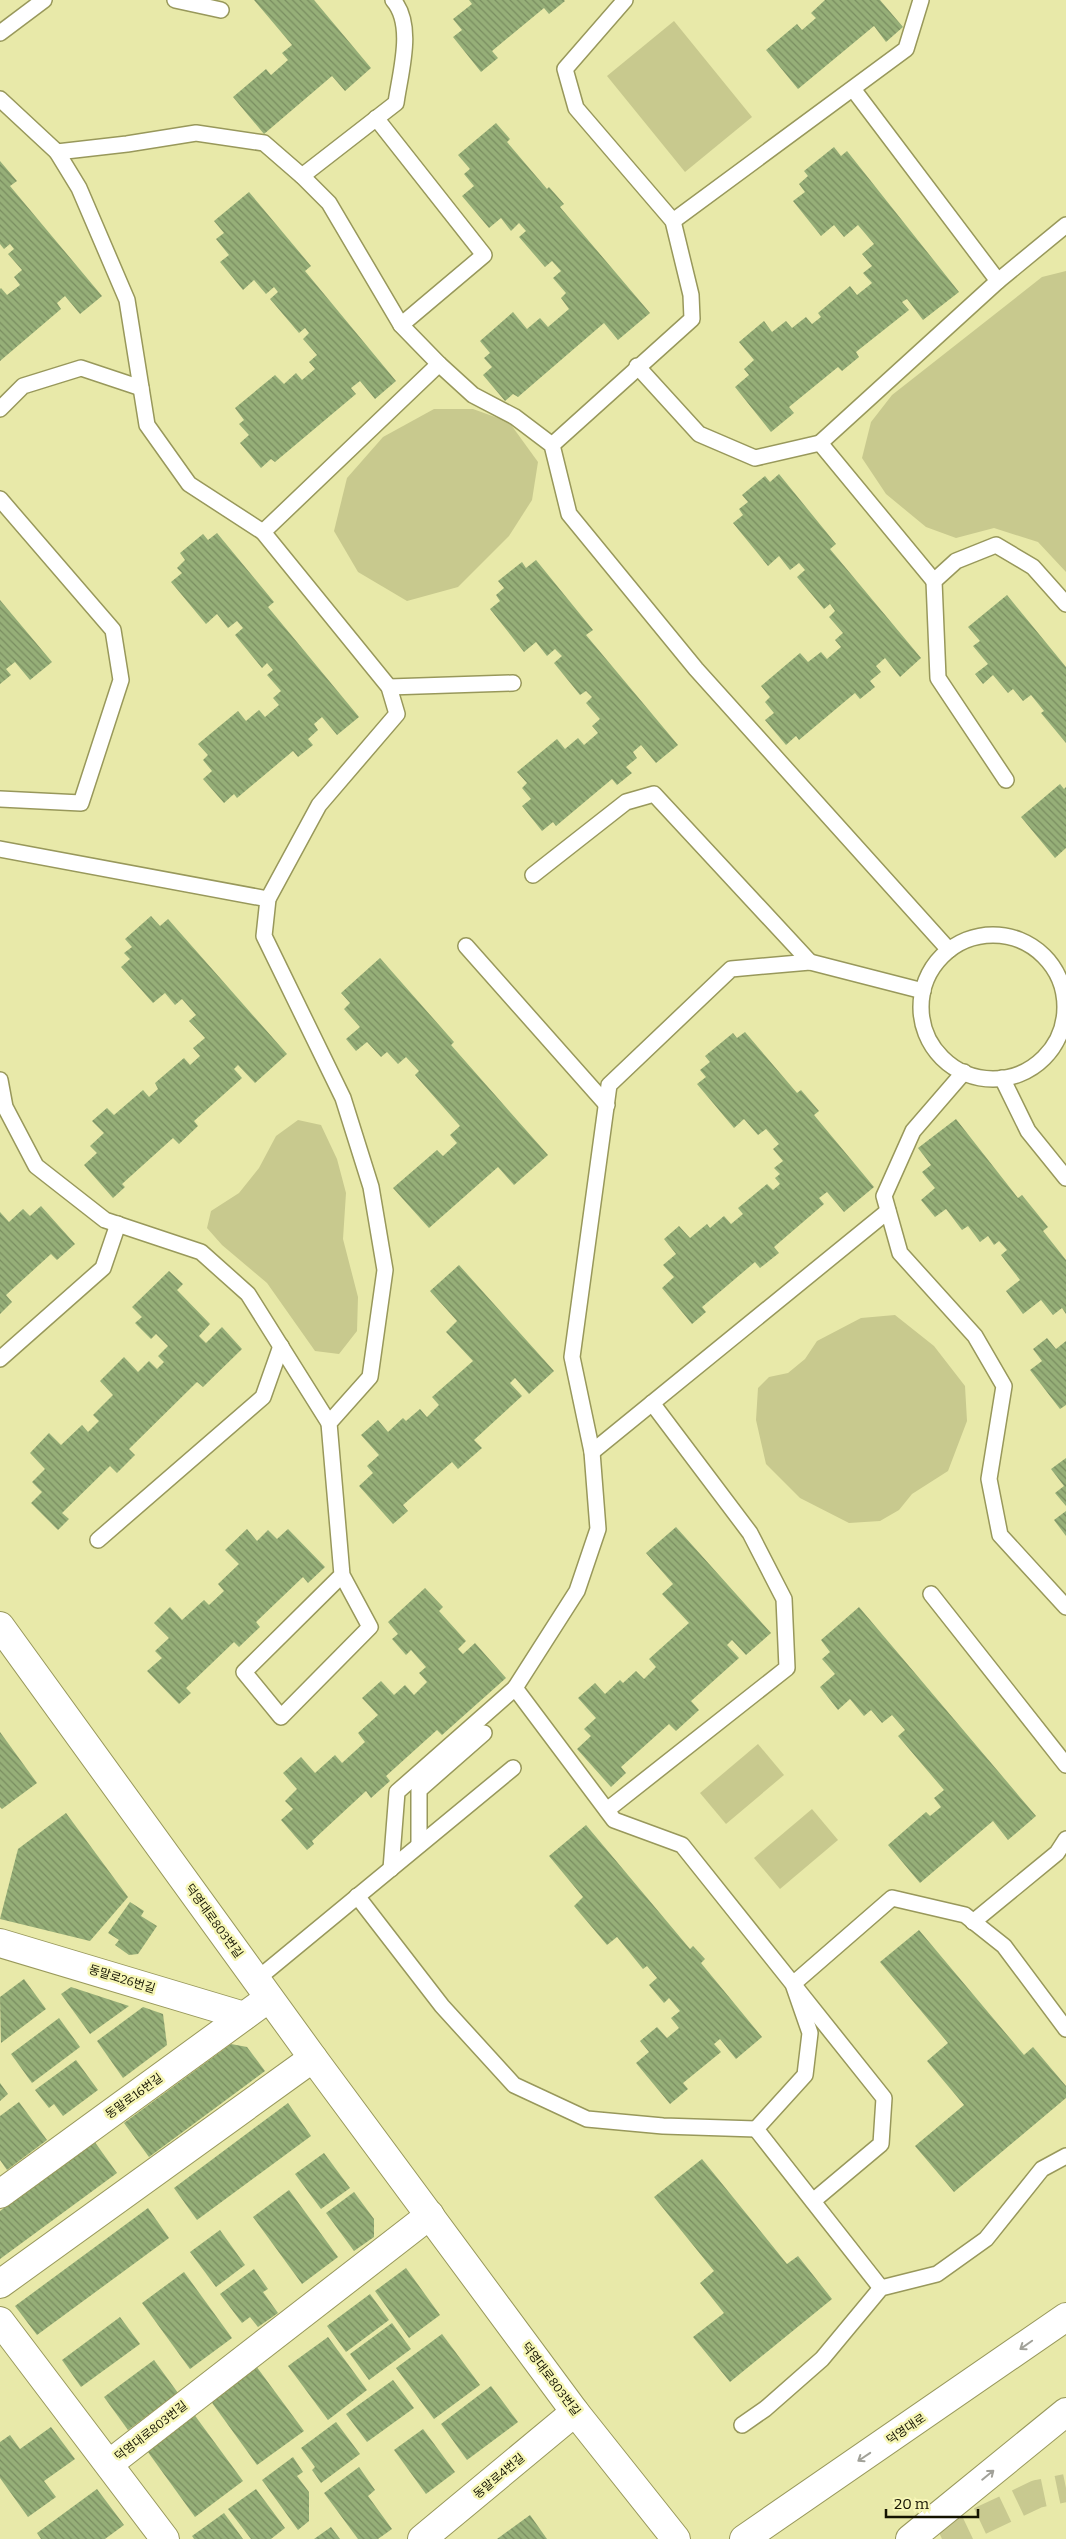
<svg xmlns="http://www.w3.org/2000/svg" width="1066" height="2539" font-family="Bitter,'Noto Sans KR',serif">
  <style>
    .park { fill: #c8c98e }
    .building { fill: url(#building-back-hatch) }
    .lines { fill: none; stroke-linecap: round; stroke-linejoin: round }
    .secondary-tunnel { stroke: #c8c990; stroke-width: 28; stroke-dasharray: 28 14; stroke-linecap: butt }
    .lane-casing { stroke: #98985b; stroke-width: 18 }
    .street-casing { stroke: #98985b; stroke-width: 30 }
    .secondary-casing { stroke: #98985b; stroke-width: 30 }
    .lane { stroke: #fff; stroke-width: 15 }
    .street { stroke: #fff; stroke-width: 28 }
    .secondary { stroke: #fff; stroke-width: 28 }
    .oneway { stroke: #a1a199 }
    .labels { text-anchor: middle; stroke-width: 5; stroke-linejoin: round; paint-order: stroke }
    .street-label { font-size: 12px; fill: #141300; stroke: #f6f6b6 }
  </style>
  <defs>
    <pattern id="building-back-hatch" width="6" height="6" patternUnits="userSpaceOnUse" patternTransform="scale(1.25)"><rect width="6" height="6" fill="#96af78"/><path d="M-1 5l2 2M0 0l6 6M5-1l2 2" fill="none" stroke="#798d60"/></pattern>
  </defs>
  <rect width="100%" height="100%" fill="#e8e9a9"/>
  <g class="park">
    <polygon points="674,21 752,117 685,172 607,76"/>
    <polygon points="1066,271 1066,572 1038,542 994,528 956,538 926,527 886,494 862,458 871,422 892,395 1042,277"/>
    <polygon points="434,409 473,409 509,422 538,462 532,500 509,536 458,587 407,601 358,572 334,531 347,478 383,437"/>
    <polygon points="298,1120 321,1125 337,1159 346,1193 343,1239 358,1297 357,1331 339,1354 315,1351 267,1283 222,1245 207,1228 211,1211 239,1193 259,1168 276,1136"/>
    <polygon points="895,1315 934,1346 965,1386 967,1421 948,1471 912,1494 899,1510 880,1521 849,1523 800,1498 766,1464 756,1420 758,1388 769,1377 788,1373 805,1359 817,1341 861,1318"/>
    <polygon points="758,1744 784,1775 726,1824 700,1793"/>
    <polygon points="812,1809 838,1840 780,1889 754,1858"/>
  </g>
  <g class="building">
    <polygon points="254,0 314,0 371,68 345,91 332,76 264,134 233,97 266,69 271,75 288,60 282,53 292,45"/>
    <polygon points="469,0 564,0 565,1 549,14 544,8 492,51 498,58 481,72 453,37 462,30 453,19 472,4"/>
    <polygon points="825,0 880,0 903,27 886,42 874,26 798,89 766,50 797,24 802,30 816,18 811,13"/>
    <polygon points="496,123 510,139 507,142 547,189 549,187 564,204 560,207 650,313 618,340 604,323 518,397 513,394 505,401 483,375 492,367 484,358 490,353 480,341 513,312 527,329 540,318 548,327 569,309 561,298 566,293 553,278 561,271 552,261 545,267 519,237 526,231 519,223 511,231 501,218 489,228 462,196 474,186 464,174 470,169 458,155"/>
    <polygon points="834,147 841,156 847,151 959,292 923,320 907,299 902,302 909,310 856,352 859,357 842,371 838,367 789,407 794,413 771,432 735,387 749,375 744,369 754,360 739,342 764,321 772,332 786,321 792,328 806,317 812,324 821,317 818,313 850,286 857,295 872,283 863,273 872,266 862,254 874,244 858,225 844,237 834,225 821,236 793,201 805,192 799,184 808,176 804,171"/>
    <polygon points="0,161 17,181 10,186 102,296 80,314 65,296 57,303 61,309 0,361 0,289 1,288 7,295 20,285 14,277 22,270 8,254 14,249 10,244 4,249 0,244"/>
    <polygon points="249,192 311,266 305,271 396,381 375,399 360,381 351,388 356,394 275,462 271,459 261,468 240,443 249,435 239,424 244,420 235,408 275,375 284,384 296,373 302,380 315,369 309,362 317,355 303,339 309,333 305,328 299,333 270,299 278,292 274,287 266,294 254,280 243,290 220,262 229,255 216,239 224,233 214,221"/>
    <polygon points="779,474 836,544 830,549 921,658 900,677 885,658 876,666 881,672 870,681 875,687 860,699 855,693 799,740 796,736 786,745 765,720 774,713 765,702 770,697 761,686 800,653 808,662 821,652 827,659 841,647 835,640 843,633 829,617 835,611 830,604 824,609 797,577 805,570 799,563 790,570 779,556 768,566 733,523 743,515 739,509 748,502 742,495 765,476 770,482"/>
    <polygon points="217,533 274,602 268,607 359,717 337,735 322,717 314,724 318,730 308,739 313,745 298,757 293,751 237,798 234,794 224,803 203,779 212,771 203,760 208,755 198,744 238,711 246,721 259,710 265,717 279,705 273,698 281,691 267,675 273,670 267,663 262,668 235,635 243,628 237,621 228,628 217,614 206,624 171,582 182,573 177,568 185,560 180,553 203,534 208,540"/>
    <polygon points="536,560 593,630 586,635 678,745 656,763 641,745 633,752 637,758 626,767 632,773 617,785 612,779 556,826 553,822 542,831 522,806 531,799 522,788 527,783 517,772 557,739 565,749 578,738 584,745 598,733 592,726 600,719 586,703 592,697 586,691 580,695 554,663 562,656 555,649 547,656 536,642 524,652 490,609 500,601 496,595 504,588 498,581 522,562 526,568"/>
    <polygon points="1007,595 1066,667 1066,743 1041,713 1044,711 1031,695 1023,701 1013,689 1008,693 993,675 983,684 975,674 988,664 973,646 980,641 968,627"/>
    <polygon points="0,600 52,662 30,680 15,662 6,669 11,675 0,684"/>
    <polygon points="1060,784 1064,789 1066,787 1066,848 1055,858 1021,817"/>
    <polygon points="151,916 160,926 168,919 287,1054 255,1083 238,1065 234,1069 242,1078 194,1121 198,1126 179,1144 173,1138 122,1184 125,1187 113,1198 84,1165 97,1153 90,1146 104,1133 92,1121 107,1108 114,1115 143,1090 149,1097 158,1089 155,1083 184,1058 190,1065 200,1056 193,1048 205,1038 189,1021 196,1015 182,999 175,1005 165,993 153,1003 121,967 130,959 124,953 132,947 125,939"/>
    <polygon points="380,958 454,1042 451,1045 548,1155 514,1185 498,1167 429,1228 393,1188 437,1150 443,1156 457,1143 450,1135 460,1126 415,1075 419,1071 406,1057 398,1064 387,1052 381,1057 367,1042 356,1051 346,1039 360,1027 344,1009 350,1003 341,993"/>
    <polygon points="745,1032 797,1093 801,1090 819,1111 814,1115 874,1187 844,1212 827,1192 819,1198 824,1204 774,1247 779,1253 760,1268 755,1262 702,1307 706,1312 692,1324 662,1288 674,1277 663,1265 676,1254 664,1239 679,1226 690,1238 707,1224 710,1228 724,1216 731,1224 743,1214 738,1208 767,1184 773,1190 780,1184 775,1178 780,1174 774,1168 783,1161 773,1149 779,1144 766,1129 758,1135 744,1119 734,1128 697,1084 706,1077 700,1070 710,1062 705,1056 733,1033 737,1038"/>
    <polygon points="956,1119 1018,1198 1022,1195 1048,1227 1043,1231 1066,1260 1066,1314 1062,1308 1053,1315 1041,1300 1023,1314 1006,1291 1020,1280 1001,1255 1007,1250 999,1241 994,1245 988,1236 980,1242 968,1226 962,1230 946,1209 935,1217 921,1200 935,1188 922,1172 931,1165 918,1148"/>
    <polygon points="41,1206 75,1244 57,1260 51,1254 6,1295 12,1302 0,1314 0,1212 9,1222 23,1209 30,1216"/>
    <polygon points="459,1265 554,1371 529,1394 515,1378 510,1383 522,1396 474,1440 482,1448 458,1469 452,1462 403,1505 408,1511 393,1524 359,1486 373,1473 367,1466 379,1455 361,1435 378,1420 388,1432 403,1418 406,1421 420,1409 427,1417 439,1405 432,1397 473,1361 446,1332 457,1321 430,1291"/>
    <polygon points="169,1271 183,1284 177,1290 210,1324 199,1336 206,1343 222,1327 242,1349 203,1387 197,1382 129,1449 135,1455 117,1473 110,1466 62,1513 69,1519 58,1530 31,1503 42,1492 32,1482 45,1469 30,1453 49,1433 61,1445 82,1425 88,1432 99,1421 93,1415 113,1395 100,1381 124,1357 138,1372 149,1361 157,1369 164,1362 158,1356 168,1346 156,1334 151,1339 135,1323 142,1317 132,1307"/>
    <polygon points="1047,1338 1056,1349 1066,1341 1066,1405 1060,1409 1030,1370 1042,1361 1033,1349"/>
    <polygon points="1066,1458 1066,1506 1055,1493 1064,1486 1051,1469"/>
    <polygon points="1066,1511 1066,1536 1054,1520"/>
    <polygon points="676,1527 771,1633 746,1655 732,1640 727,1645 739,1658 691,1701 699,1710 676,1731 669,1724 621,1767 626,1773 611,1787 577,1749 591,1736 584,1729 596,1718 578,1698 595,1683 605,1694 620,1680 623,1683 636,1671 644,1679 656,1667 649,1659 689,1623 662,1594 673,1584 646,1553"/>
    <polygon points="247,1529 257,1541 268,1530 277,1539 288,1529 325,1567 308,1583 303,1577 256,1622 260,1627 239,1647 234,1642 186,1688 191,1693 179,1704 147,1671 162,1658 155,1651 169,1638 154,1623 170,1607 182,1620 204,1600 209,1605 224,1591 218,1584 239,1564 225,1550"/>
    <polygon points="425,1588 443,1607 439,1611 466,1641 458,1649 463,1654 475,1643 506,1678 442,1735 437,1730 386,1776 390,1781 371,1798 366,1791 312,1841 314,1844 307,1850 281,1820 293,1809 285,1801 297,1789 283,1773 301,1757 315,1773 335,1755 342,1763 365,1742 358,1733 378,1715 362,1698 381,1681 394,1695 405,1685 414,1695 427,1682 419,1673 426,1667 411,1650 406,1655 392,1639 398,1634 388,1622"/>
    <polygon points="859,1607 1036,1816 1008,1840 993,1821 920,1883 888,1845 926,1812 930,1816 941,1807 934,1798 944,1790 898,1736 905,1730 892,1715 882,1723 871,1710 864,1716 850,1699 838,1710 820,1687 835,1674 822,1659 830,1652 821,1640"/>
    <polygon points="0,1732 37,1783 2,1809 0,1807"/>
    <polygon points="66,1813 128,1897 90,1941 0,1919 18,1849"/>
    <polygon points="586,1825 690,1949 693,1946 705,1959 701,1963 762,2037 736,2059 720,2039 714,2044 721,2052 683,2083 688,2089 670,2104 636,2063 649,2052 640,2041 657,2027 667,2038 679,2028 671,2018 680,2011 669,1998 664,2003 649,1985 657,1978 647,1966 643,1969 617,1937 607,1945 574,1906 583,1897 549,1856"/>
    <polygon points="130,1902 144,1911 141,1916 157,1926 138,1954 129,1955 115,1945 119,1940 108,1933"/>
    <polygon points="919,1930 1024,2055 1033,2047 1066,2086 1066,2098 954,2192 915,2146 964,2105 927,2061 948,2043 880,1962"/>
    <polygon points="24,1979 46,2009 1,2043 0,1997"/>
    <polygon points="71,1987 129,2006 90,2034 61,1994"/>
    <polygon points="143,2007 163,2014 167,2045 123,2078 97,2041"/>
    <polygon points="59,2018 80,2047 32,2083 11,2054"/>
    <polygon points="231,2044 247,2047 265,2071 149,2157 124,2123"/>
    <polygon points="76,2060 98,2090 63,2116 54,2104 49,2108 35,2090"/>
    <polygon points="0,2083 8,2094 0,2101"/>
    <polygon points="19,2102 47,2140 7,2170 0,2160 0,2116"/>
    <polygon points="288,2103 311,2136 197,2220 174,2188"/>
    <polygon points="94,2141 117,2173 0,2259 0,2211"/>
    <polygon points="324,2153 350,2188 321,2209 295,2174"/>
    <polygon points="702,2159 787,2264 798,2256 832,2299 730,2382 693,2337 724,2313 700,2283 714,2271 654,2197"/>
    <polygon points="289,2190 338,2257 302,2284 253,2217"/>
    <polygon points="354,2192 374,2219 374,2237 354,2251 326,2213"/>
    <polygon points="148,2208 169,2238 37,2335 15,2306"/>
    <polygon points="220,2230 245,2265 216,2287 190,2252"/>
    <polygon points="406,2268 440,2315 409,2338 375,2291"/>
    <polygon points="254,2269 268,2289 263,2292 278,2313 258,2327 250,2317 242,2323 220,2294"/>
    <polygon points="184,2272 232,2338 190,2369 142,2303"/>
    <polygon points="370,2294 389,2320 346,2352 327,2326"/>
    <polygon points="120,2317 140,2344 81,2387 62,2360"/>
    <polygon points="392,2323 411,2349 369,2380 350,2354"/>
    <polygon points="442,2334 480,2385 434,2419 396,2368"/>
    <polygon points="328,2337 367,2390 328,2420 288,2366"/>
    <polygon points="154,2360 178,2393 128,2430 104,2397"/>
    <polygon points="256,2366 304,2431 257,2465 210,2400"/>
    <polygon points="393,2380 414,2408 367,2442 346,2414"/>
    <polygon points="491,2386 518,2422 467,2460 441,2424"/>
    <polygon points="193,2413 243,2481 195,2517 145,2448"/>
    <polygon points="336,2422 360,2454 321,2483 312,2470 315,2467 301,2448"/>
    <polygon points="51,2427 75,2459 44,2481 56,2497 28,2517 0,2478 0,2442 10,2435 20,2449"/>
    <polygon points="423,2429 455,2472 426,2494 394,2450"/>
    <polygon points="293,2457 303,2472 297,2476 309,2492 309,2521 298,2530 262,2480"/>
    <polygon points="359,2467 375,2490 368,2496 392,2529 378,2539 358,2539 324,2493"/>
    <polygon points="97,2489 124,2525 105,2539 41,2539 37,2533"/>
    <polygon points="256,2489 285,2528 271,2539 251,2539 228,2509"/>
    <polygon points="224,2513 243,2539 194,2539 192,2536"/>
    <polygon points="530,2515 547,2539 497,2539"/>
    <polygon points="331,2527 340,2539 314,2539"/>
  </g>
  <g class="lines">
    <polyline class="secondary-tunnel" points="942,2539 1037,2494 1066,2488"/>
    <defs>
      <g id="lane">
        <polyline points="175,0 221,10"/>
        <polyline points="0,33 44,0"/>
        <polyline points="853,89 998,281"/>
        <polyline points="0,99 57,152 127,144 196,133 264,143 302,176 329,203 401,325 439,364 473,395 515,417 552,445 569,514 696,669 949,950"/>
        <polyline points="376,118 484,255 401,325"/>
        <polyline points="57,152 79,188 127,300 147,425 189,484 263,532 389,687 397,714 319,805 268,899 264,936 343,1098 371,1187 385,1270 370,1377 329,1423 342,1575 244,1672 281,1717 370,1627 342,1575"/>
        <path d="M302,176L396,103C400,73 415,25 393,0"/>
        <polyline points="673,221 906,49 921,0"/>
        <polyline points="637,366 699,434 755,458 820,443 934,581"/>
        <polyline points="0,409 23,386 81,368 141,388"/>
        <polyline points="820,443 998,281 1066,225"/>
        <polyline points="552,445 692,319 691,295 673,221 576,108 565,69 625,0"/>
        <polyline points="0,499 113,630 121,680 81,803 0,799"/>
        <polyline points="263,532 439,364"/>
        <polyline points="389,687 513,683"/>
        <polyline points="1006,780 938,678 934,581 956,561 996,545 1033,567 1066,604"/>
        <polyline points="0,849 268,899"/>
        <polyline points="533,875 626,802 654,794 810,962"/>
        <circle cx="993" cy="1007" r="72"/>
        <polyline points="466,946 607,1105"/>
        <polyline points="964,1072 913,1131 884,1196 900,1253 975,1336 1004,1386 989,1479 1000,1535 1066,1607"/>
        <polyline points="1002,1078 1028,1131 1066,1178"/>
        <polyline points="0,1080 5,1107 36,1166 105,1220 201,1252 248,1294 329,1423"/>
        <polyline points="0,1359 103,1268 118,1224"/>
        <polyline points="592,1452 888,1211"/>
        <polyline points="98,1540 263,1397 281,1346"/>
        <polyline points="931,1594 1066,1765"/>
        <polyline points="607,1810 787,1668 784,1599 750,1533 652,1403"/>
        <polyline points="419,1845 419,1790 484,1733"/>
        <polyline points="391,1869 397,1792 515,1688"/>
        <polyline points="357,1896 442,2006 514,2085 587,2119 663,2126 756,2129"/>
        <polyline points="973,1922 1057,1853 1066,1839"/>
        <polyline points="256,1980 513,1768"/>
        <polyline points="813,2201 881,2144 884,2098 793,1984 892,1898 965,1915 1004,1946 1066,2029"/>
        <polyline points="881,2288 756,2129 805,2075 810,2033 793,1984 682,1845 614,1820 515,1688 577,1591 598,1529 592,1452 572,1357 609,1085 731,969 810,962 923,991"/>
        <polyline points="742,2425 765,2409 822,2359 881,2288 937,2274 986,2239 1042,2169 1066,2156"/>
      </g>
      <g id="street">
        <polyline points="0,1626 313,2058 575,2412 676,2539"/>
        <polyline points="0,1943 244,2016"/>
        <polyline points="0,2194 269,1998"/>
        <polyline points="0,2284 313,2058"/>
        <polyline points="0,2321 165,2539"/>
        <polyline points="109,2464 430,2215"/>
        <polyline points="422,2539 575,2412"/>
      </g>
      <g id="secondary">
        <polyline points="744,2539 1066,2317"/>
        <polyline points="910,2539 1066,2412"/>
      </g>
    </defs>
    <use href="#lane" class="lane-casing"/>
    <use href="#street" class="street-casing"/>
    <use href="#secondary" class="secondary-casing"/>
    <use href="#lane" class="lane"/>
    <use href="#street" class="street"/>
    <use href="#secondary" class="secondary"/>
  </g>
  <defs><path id="oneway-shaft" d="M-6 0H5M1.5-3L5.5 0L1.5 3" fill="none" stroke-width="1.6" stroke-linecap="round" stroke-linejoin="round" transform="scale(1.25)"/></defs>
  <g class="oneway">
    <use href="#oneway-shaft" transform="translate(1026 2345) rotate(145)"/>
    <use href="#oneway-shaft" transform="translate(864 2457) rotate(146)"/>
    <use href="#oneway-shaft" transform="translate(988 2475) rotate(-39)"/>
  </g>
  <g class="labels">
    <g class="street-label">
      <text transform="translate(214 1921) rotate(54)" y="4">덕영대로803번길</text>
      <text transform="translate(122 1979) rotate(17)" y="4">동말로26번길</text>
      <text transform="translate(134 2096) rotate(-36)" y="4">동말로16번길</text>
      <text transform="translate(551 2379) rotate(53)" y="4">덕영대로803번길</text>
      <text transform="translate(906 2429) rotate(-34)" y="4">덕영대로</text>
      <text transform="translate(151 2431) rotate(-38)" y="4">덕영대로803번길</text>
      <text transform="translate(499 2476) rotate(-40)" y="4">동말로4번길</text>
    </g>
  </g>
  <path d="M886 2509v8h92v-8" fill="none" stroke="#141300" stroke-width="2.5"/>
  <text x="894" y="2509" font-size="15" fill="#141300" stroke="#f6f6b6" stroke-width="4" paint-order="stroke">20 m</text>
</svg>
